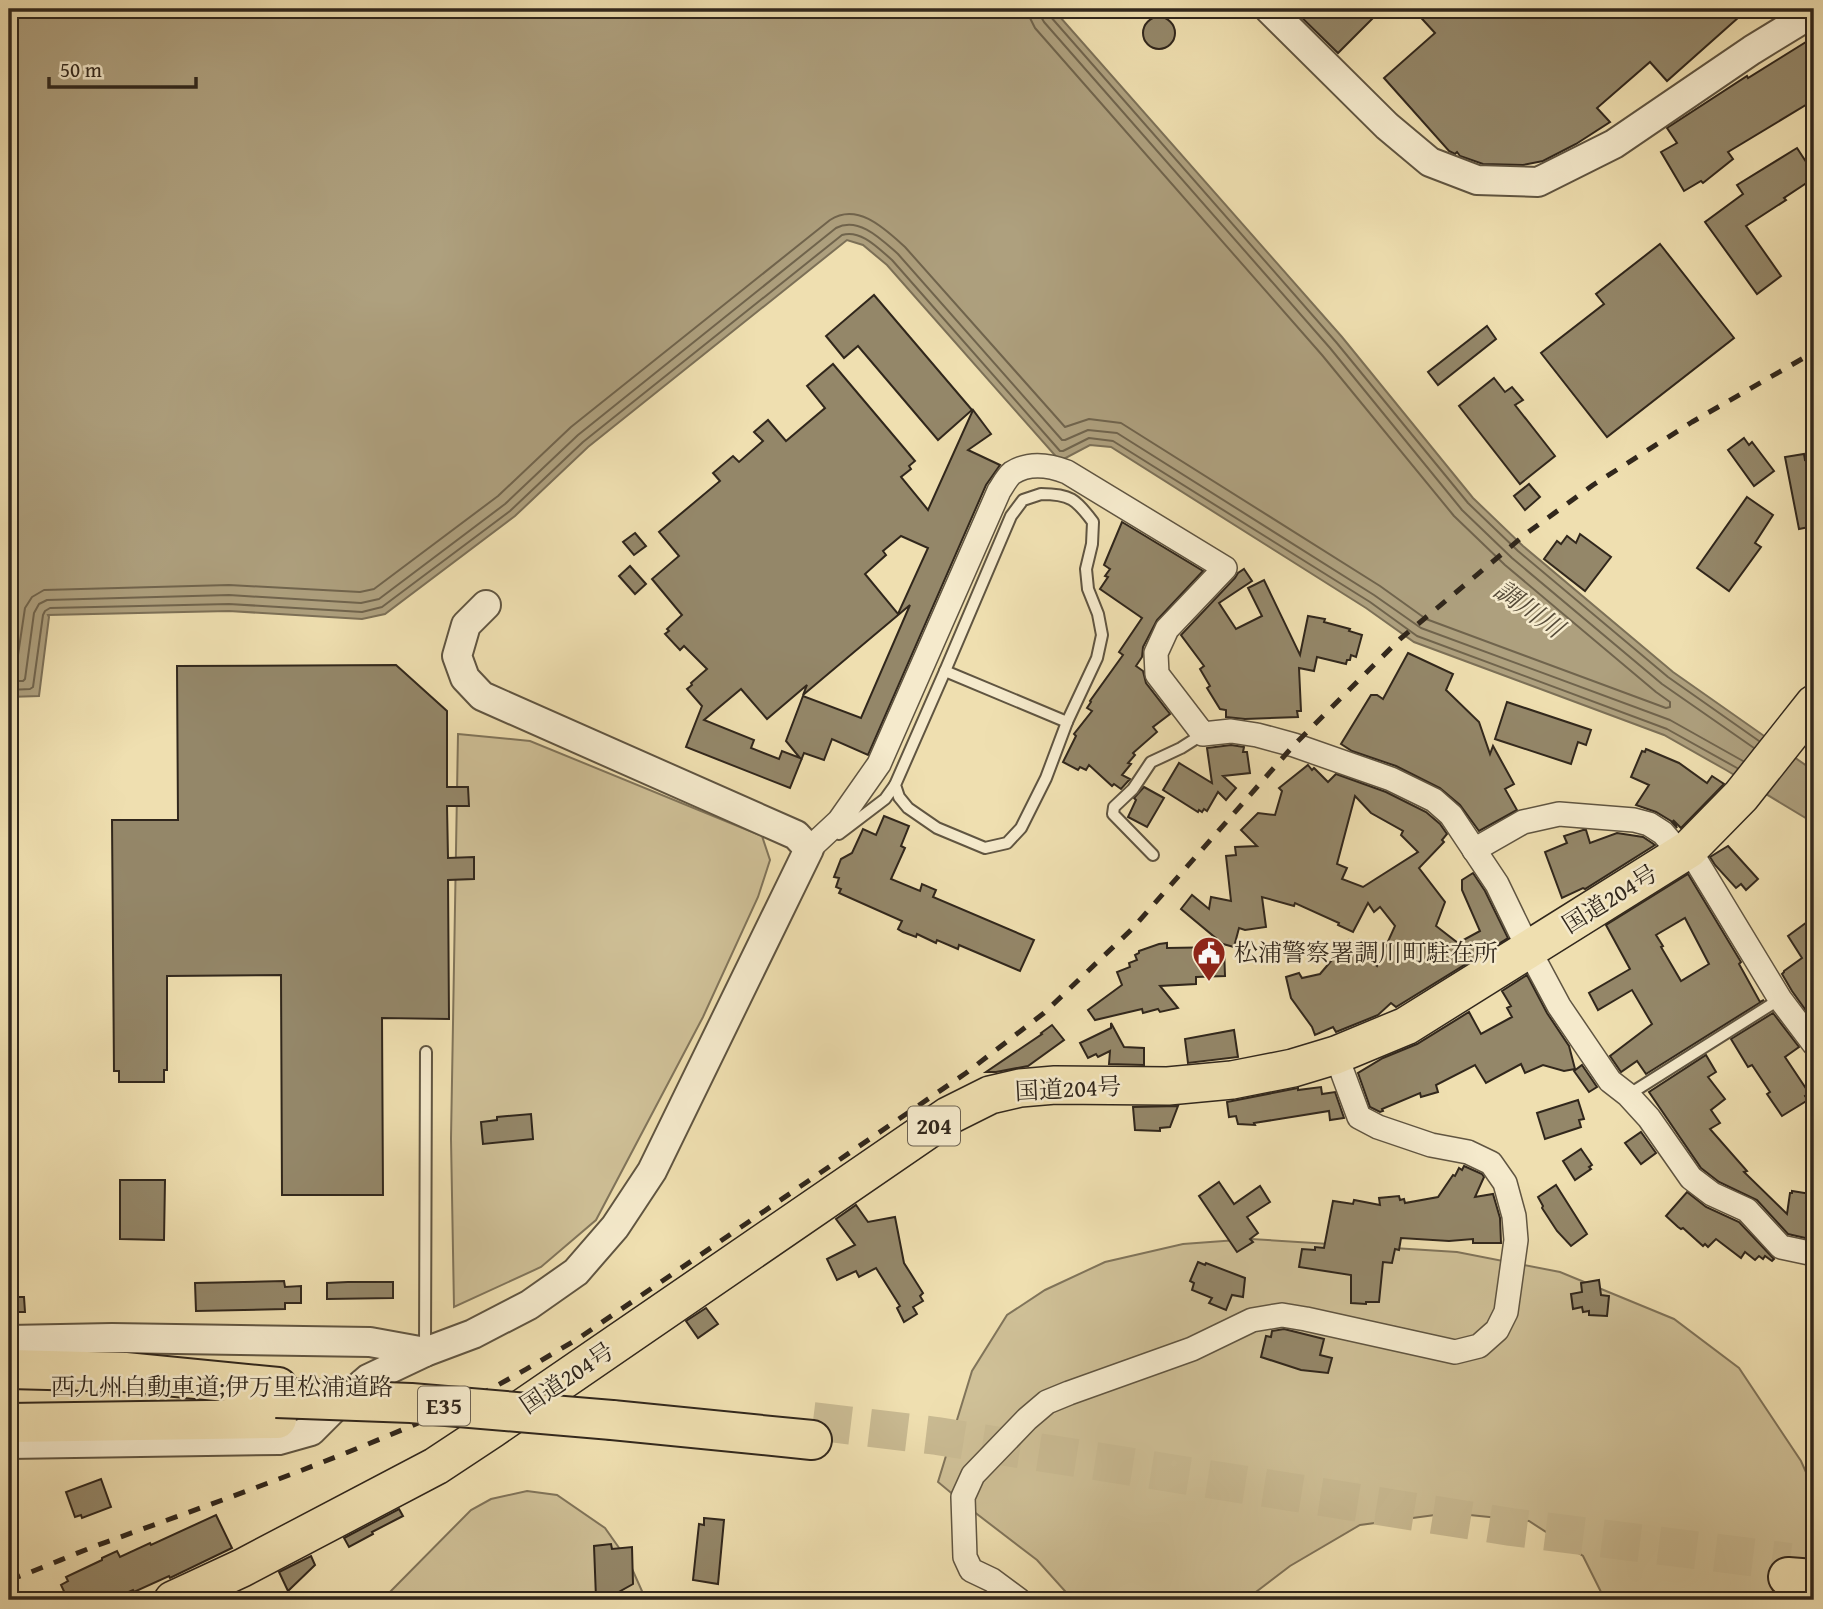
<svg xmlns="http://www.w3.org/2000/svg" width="1823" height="1609" font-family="'Gentium Book Plus','Noto Serif JP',serif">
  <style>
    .green { fill: #cfc097; stroke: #80745a; stroke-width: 2 }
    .water { fill: #aea07e; stroke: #7c7057; stroke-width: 2 }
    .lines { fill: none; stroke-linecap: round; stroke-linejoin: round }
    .shore { stroke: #70644d; stroke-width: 2 }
    .building { fill: #948769; stroke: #31271c; stroke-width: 2; fill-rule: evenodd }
    .motorway-tunnel { stroke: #c9ba92; stroke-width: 38; stroke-dasharray: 38 19; stroke-linecap: butt }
    .service-casing { stroke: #605541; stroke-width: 14 }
    .minor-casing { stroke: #605541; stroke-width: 26 }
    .tertiary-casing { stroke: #605541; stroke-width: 32 }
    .trunk-casing { stroke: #31271c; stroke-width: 40 }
    .motorway-casing { stroke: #31271c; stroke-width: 42 }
    .service { stroke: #f5eacc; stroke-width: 10 }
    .minor { stroke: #f5eacc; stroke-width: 23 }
    .tertiary { stroke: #f5eacc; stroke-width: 28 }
    .trunk { stroke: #efdfb0; stroke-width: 37 }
    .motorway { stroke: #efdfb0; stroke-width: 38 }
    .rail { stroke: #31271c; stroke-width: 5; stroke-dasharray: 12 12; stroke-linecap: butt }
    .motorway-bridge-casing { stroke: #31271c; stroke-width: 42; stroke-linecap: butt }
    .motorway-bridge { stroke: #efdfb0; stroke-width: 38 }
    .labels { text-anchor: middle; stroke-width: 5; stroke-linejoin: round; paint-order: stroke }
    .shield { fill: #f5eacc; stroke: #6c6251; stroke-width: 2 }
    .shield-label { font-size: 23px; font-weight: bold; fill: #31271c }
    .street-label { font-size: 24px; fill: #31271c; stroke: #f5eacc }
    .poi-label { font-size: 24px; fill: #31271c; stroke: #f5eacc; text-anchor: start }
    .water-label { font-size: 26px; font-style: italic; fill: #564b39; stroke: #f5eacc }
  </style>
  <rect width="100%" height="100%" fill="#efdfb0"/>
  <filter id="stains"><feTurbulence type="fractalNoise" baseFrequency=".00286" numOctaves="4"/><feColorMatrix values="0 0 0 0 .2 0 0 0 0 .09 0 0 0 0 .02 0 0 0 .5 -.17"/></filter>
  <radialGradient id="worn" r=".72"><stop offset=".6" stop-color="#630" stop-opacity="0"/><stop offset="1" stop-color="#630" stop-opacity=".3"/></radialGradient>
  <g class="green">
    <polygon points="458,734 530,741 762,836 770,860 758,897 703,1017 596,1220 541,1267 454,1307 451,1139"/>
    <polygon points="1251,1239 1457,1252 1560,1272 1674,1319 1739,1368 1801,1461 1814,1490 1814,1600 1605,1600 1583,1556 1529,1521 1450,1513 1360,1525 1290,1566 1252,1595 1247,1600 1073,1600 1037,1560 973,1511 938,1482 972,1371 1007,1315 1045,1290 1105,1262 1183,1244"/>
    <polygon points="527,1491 557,1495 605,1528 629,1562 646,1600 382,1600 471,1510 491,1499"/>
  </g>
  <polygon class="water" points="9,9 1053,9 1342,337 1473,498 1523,546 1673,672 1814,771 1814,823 1726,770 1664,735 1414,642 1366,608 1111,447 1090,445 1060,461 887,265 863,245 847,240 588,447 515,516 385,614 362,619 229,611 48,615 49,617 39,696 9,697"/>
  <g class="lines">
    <g class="shore">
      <polyline points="1039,9 1040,15 1044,22 1330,348 1462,510 1512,558 1662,684 1754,748"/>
      <polyline points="1048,9 1050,16 1336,342 1468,503 1518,551 1668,677 1759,741"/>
      <path d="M9,671L14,670L16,668L25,608L32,597L44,590L229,585L360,592L374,589L498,496L571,427L830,220C858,202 885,229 905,247L1065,427L1089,419L1121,423L1380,586L1426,619L1666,708L1670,707V702L1656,692L1505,565L1454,516L1322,355L1035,28L1030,18L1029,9"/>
      <path d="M9,681H23L25,679L34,613L39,604L47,600L229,595L361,603L379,599L505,504L578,435L836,228C859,216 882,240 898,254L1062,440H1065L1088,430L1117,433L1374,595L1421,628L1670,720L1743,761"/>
      <path d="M9,690L30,689L33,687L43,615L45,611L50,608L229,604L362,612L382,607L510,511L583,442L842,235C861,229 879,249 892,260L1060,451H1063L1089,438L1113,441L1370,602L1417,636L1667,729L1737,768"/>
    </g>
  </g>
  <g class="building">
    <polygon points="1293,9 1382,9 1338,53"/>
    <polygon points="1413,9 1748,9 1667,81 1650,62 1597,108 1610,122 1576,144 1543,161 1523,165 1483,164 1460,156 1457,152 1455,154 1449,151 1384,78 1435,33"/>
    <circle cx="1159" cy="33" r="16"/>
    <polygon points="1814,37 1814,100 1728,152 1733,159 1703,183 1701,181 1684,191 1661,152 1677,143 1667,128 1747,76 1748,78"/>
    <polygon points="1797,148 1814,174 1814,178 1784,198 1786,200 1746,226 1781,276 1757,294 1705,222 1743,194 1737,185"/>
    <polygon points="1660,244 1734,338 1607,437 1541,353 1604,304 1596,294"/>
    <polygon points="874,295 972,410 938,440 858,346 844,358 826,336"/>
    <polygon points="1487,326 1496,339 1438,385 1428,372"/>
    <path d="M833,364L915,461L909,466L911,469L901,477L928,510L973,410L991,434L968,450L1000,465L986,485L868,755L832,739L824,760L804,753L790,788L686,747L702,706L687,689L692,685L691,683L707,669L684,646L680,650L665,634L669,631L667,629L682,615L652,579L679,556L659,532L720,481L713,473L733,456L739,462L763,441L754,432L768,420L786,441L825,408L807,386ZM901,536L928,548L898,614L865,574L886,555L883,551ZM910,605L861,718L803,696L786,741L800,758L782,751L779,759L751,748L754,740L704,720L741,689L767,719L807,685L803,695Z"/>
    <polygon points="1494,378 1505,392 1512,387 1523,400 1515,405 1555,456 1520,484 1459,406"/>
    <polygon points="1744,438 1749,445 1752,442 1774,471 1754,486 1728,450"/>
    <polygon points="1804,454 1805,460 1814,458 1814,526 1799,529 1785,457"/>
    <polygon points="1529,484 1540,497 1525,510 1514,496"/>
    <polygon points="1747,497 1773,515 1755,543 1761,547 1729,591 1697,568"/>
    <polygon points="1122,522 1203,571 1157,620 1143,647 1142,657 1136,666 1143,671 1146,683 1170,714 1153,727 1157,732 1133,753 1135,755 1128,763 1131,764 1122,775 1130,779 1121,789 1114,784 1112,786 1089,765 1086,770 1080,767 1078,770 1063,762 1076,736 1074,734 1092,711 1087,708 1091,702 1090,701 1123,655 1119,652 1142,618 1100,589 1108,577 1105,576 1110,569 1104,565"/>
    <polygon points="635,533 646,546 634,555 623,542"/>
    <polygon points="1580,534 1611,557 1585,591 1544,559 1557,541 1561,544 1567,536 1576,543"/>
    <polygon points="630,566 646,584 635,594 619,576"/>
    <polygon points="1244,569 1252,581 1219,603 1236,629 1262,616 1248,588 1264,580 1300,655 1308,616 1325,619 1324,622 1350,629 1349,631 1362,635 1356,657 1351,655 1350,660 1347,660 1346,664 1317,657 1314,671 1299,668 1301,711 1297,711 1298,717 1245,719 1226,717 1226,710 1220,709 1207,688 1210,686 1200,669 1204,666 1181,635 1235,578 1238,573"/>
    <polygon points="1408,653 1453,674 1446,690 1479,722 1490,754 1493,746 1514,784 1505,789 1517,810 1479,831 1460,805 1440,788 1396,766 1352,751 1341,744 1371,695 1377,695 1383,699"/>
    <polygon points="396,665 447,711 447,787 468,787 469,806 447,806 448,858 474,857 474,879 448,880 449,1019 382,1018 383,1195 282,1195 281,975 167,976 167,1070 164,1070 164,1082 119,1082 119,1071 114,1071 112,820 178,820 177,666"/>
    <polygon points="1507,702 1591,730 1586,745 1578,742 1571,764 1495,739"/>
    <polygon points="1231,745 1244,747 1243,752 1247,752 1250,773 1223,776 1236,788 1226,800 1218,792 1207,811 1204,809 1202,812 1199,810 1198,812 1163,790 1179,763 1212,783 1207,748"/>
    <polygon points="1646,749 1679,763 1707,783 1712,776 1724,784 1681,828 1673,820 1677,828 1671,821 1656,812 1636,805 1649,785 1631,777 1642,751 1645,752"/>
    <path d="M1308,765L1312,770L1314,768L1328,782L1336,774L1386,792L1426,812L1440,824L1447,834L1442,840L1444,842L1419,868L1445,902L1436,926L1458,943L1480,931L1462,890V880L1473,873L1485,891L1508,938L1396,1007L1391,1003L1378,1015L1336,1032L1333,1027L1315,1035L1312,1027L1291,998L1286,977L1299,973L1302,978L1320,974L1349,940L1377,966L1395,926L1380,907L1374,912L1368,903L1353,932L1338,925L1339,923L1295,903L1294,906L1262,897L1266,927L1245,930L1239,928L1234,947L1223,944L1181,909L1192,895L1209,909L1211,897L1231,901L1226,856L1236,855L1235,847L1257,846L1241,830L1258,813L1275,815L1282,791L1279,788ZM1355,796L1371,813L1403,831L1401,835L1418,852L1363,887L1342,879L1347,868L1337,864Z"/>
    <polygon points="1144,787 1164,798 1147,827 1128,817 1136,800 1134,798"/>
    <polygon points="884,816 909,826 901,846 905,848 891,879 920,891 922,884 936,890 933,897 1034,940 1020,971 959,945 958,949 937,940 936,943 917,934 916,937 903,932 898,929 902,921 839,893 841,889 836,887 839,878 834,877 841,859 852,853 863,829 876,835"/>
    <polygon points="1583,830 1586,830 1590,843 1617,833 1643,837 1655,845 1585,889 1583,888 1562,898 1545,852 1567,843 1564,836"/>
    <polygon points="1728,846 1758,879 1746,890 1741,884 1736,888 1715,865 1710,857"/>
    <path d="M1688,874L1741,962L1739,964L1760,1002L1764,1000L1646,1074L1637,1061L1621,1072L1610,1056L1652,1024L1632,990L1598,1010L1589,993L1630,969L1606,925ZM1685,918L1709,964L1681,981L1661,947L1663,946L1656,935Z"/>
    <polygon points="1814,917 1814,1017 1812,1019 1792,991 1782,974 1784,972 1784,971 1802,958 1788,936"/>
    <polygon points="1167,943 1167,948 1224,947 1225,976 1196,977 1196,984 1160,986 1178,1008 1160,1012 1158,1009 1143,1013 1142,1009 1095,1020 1088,1010 1122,985 1117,972 1130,967 1129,963 1137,960 1135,955 1139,953 1139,951 1159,944"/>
    <polygon points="1527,975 1547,1013 1569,1046 1575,1069 1564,1071 1543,1065 1525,1073 1521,1064 1486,1083 1475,1065 1436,1085 1438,1092 1421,1097 1420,1093 1382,1109 1383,1111 1380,1112 1370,1107 1358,1073 1383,1058 1417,1044 1469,1012 1481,1034 1512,1017 1507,1008 1511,1006 1502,991"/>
    <polygon points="1773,1013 1799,1047 1785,1057 1809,1093 1805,1096 1808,1100 1782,1116 1767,1094 1770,1092 1752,1065 1748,1067 1731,1039"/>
    <polygon points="1111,1023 1124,1047 1144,1048 1144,1065 1109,1064 1110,1051 1098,1057 1096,1054 1088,1058 1080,1043 1111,1028"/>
    <polygon points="1052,1025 1064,1040 1028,1066 996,1072 986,1072 1042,1034 1041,1033"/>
    <polygon points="1234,1030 1238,1057 1188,1063 1185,1039"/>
    <polygon points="1706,1055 1716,1072 1708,1077 1725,1099 1711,1110 1720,1123 1710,1129 1747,1171 1744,1172 1787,1214 1790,1193 1792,1193 1792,1191 1811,1194 1810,1209 1812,1210 1811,1216 1814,1216 1814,1240 1788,1234 1757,1200 1719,1182 1701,1168 1649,1092"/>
    <polygon points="1582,1065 1597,1087 1589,1092 1574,1071"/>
    <polygon points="1321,1087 1322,1094 1335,1092 1344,1118 1330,1120 1329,1111 1254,1123 1255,1125 1238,1124 1236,1116 1229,1117 1227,1102 1298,1088 1298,1090"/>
    <polygon points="1578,1100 1584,1119 1579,1120 1581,1127 1545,1139 1537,1113"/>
    <polygon points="1178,1106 1170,1127 1160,1128 1160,1131 1135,1130 1133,1107"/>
    <polygon points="531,1114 533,1139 483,1144 481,1122 497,1120 497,1117"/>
    <polygon points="1641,1132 1656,1153 1641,1164 1625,1143"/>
    <polygon points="1581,1149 1592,1165 1589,1167 1591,1169 1575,1180 1563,1161"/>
    <polygon points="1464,1166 1482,1174 1484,1177 1475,1197 1493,1194 1500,1218 1501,1243 1473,1243 1473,1239 1449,1241 1401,1238 1399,1250 1395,1249 1392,1263 1383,1262 1379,1302 1366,1302 1366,1304 1351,1303 1351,1275 1299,1267 1302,1249 1315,1250 1315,1247 1324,1248 1333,1201 1353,1204 1354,1200 1380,1205 1379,1198 1399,1196 1400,1200 1404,1199 1405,1203 1438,1197 1453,1175 1455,1176 1459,1168 1462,1170"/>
    <polygon points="120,1180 165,1180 164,1240 120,1239"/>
    <polygon points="1219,1182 1234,1204 1260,1186 1270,1202 1247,1217 1258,1233 1250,1239 1253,1242 1237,1252 1199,1196"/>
    <polygon points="1556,1185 1587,1234 1571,1246 1557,1231 1542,1208 1543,1206 1538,1197"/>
    <polygon points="1687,1192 1706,1207 1739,1222 1774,1259 1772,1261 1765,1256 1763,1259 1759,1256 1755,1260 1745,1252 1741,1258 1716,1239 1708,1247 1705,1244 1703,1246 1683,1228 1681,1229 1678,1227 1666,1216"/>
    <polygon points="856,1205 868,1222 895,1217 904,1263 923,1293 920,1296 923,1301 913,1307 917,1314 904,1322 897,1308 900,1306 876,1268 859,1277 856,1271 837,1280 827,1259 855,1245 836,1219"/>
    <polygon points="1198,1262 1205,1265 1206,1263 1245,1278 1243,1297 1232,1295 1226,1310 1209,1303 1212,1298 1192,1290 1194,1283 1190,1281"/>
    <polygon points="1599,1280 1601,1295 1609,1296 1607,1316 1589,1315 1589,1311 1583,1312 1582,1307 1573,1309 1571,1294 1582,1292 1581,1283"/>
    <polygon points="284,1281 285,1287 301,1286 301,1303 285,1303 285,1309 196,1311 195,1283"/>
    <polygon points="348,1282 393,1282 393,1298 327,1299 327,1283"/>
    <polygon points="9,1297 24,1297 25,1312 9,1312"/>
    <polygon points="706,1308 718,1324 698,1338 686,1321"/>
    <polygon points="1284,1329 1324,1339 1320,1355 1332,1358 1328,1373 1301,1370 1261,1357 1266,1336 1271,1337 1272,1331"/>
    <polygon points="101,1479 111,1507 82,1518 81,1515 75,1517 66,1492"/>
    <polygon points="399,1509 403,1516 372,1532 373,1534 349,1547 344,1538"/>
    <polygon points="216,1515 232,1548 170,1578 169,1576 134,1592 133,1590 110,1600 68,1600 61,1585 68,1581 66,1577 102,1560 102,1558 117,1551 120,1557 150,1543 151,1545"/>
    <polygon points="704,1518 724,1520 718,1584 693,1580 699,1524 704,1525"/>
    <polygon points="611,1544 612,1549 632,1547 633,1584 617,1593 618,1597 599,1599 599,1597 596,1598 594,1546"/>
    <polygon points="311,1556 315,1565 288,1591 279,1572"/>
  </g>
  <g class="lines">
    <polyline class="motorway-tunnel" points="813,1421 937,1436 1511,1527 1790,1562"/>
    <defs>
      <g id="service">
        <path d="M1041,494C1070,494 1076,499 1093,522L1092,544L1086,569L1088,589L1098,614L1102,635L1097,658L1067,722L1046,778L1021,828L1007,843L985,848L937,828L908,808L899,797L895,785L945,671L1011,516L1023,500Z"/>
        <polyline points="945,671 1067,722"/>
        <polyline points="839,834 885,799 895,785"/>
        <polyline points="1153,855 1113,814 1114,807 1133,789 1151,762 1181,748 1203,734"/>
        <polyline points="1628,1095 1780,999"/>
        <polyline points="425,1350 426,1052"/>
      </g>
      <g id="minor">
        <path d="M809,849L839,821L879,764L999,491C1003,485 1007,477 1012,473C1029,462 1049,465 1067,472L1225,568L1167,629L1156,653L1157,674L1203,734L1231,731L1257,735L1294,745L1391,779L1434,800L1451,815L1497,884L1529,950L1559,1006L1610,1081L1628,1095L1649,1118L1691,1178L1712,1194L1747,1210L1781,1247L1814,1254"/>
        <polyline points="1689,849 1780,999 1814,1044"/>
        <polyline points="1474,850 1523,822 1559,814 1634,820 1649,824 1663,833 1681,854"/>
        <polyline points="1019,1600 992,1580 971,1570 965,1557 963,1497 973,1475 1027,1419 1047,1402 1069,1393 1192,1349 1252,1320 1282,1315 1306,1319 1455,1352 1479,1346 1497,1330 1506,1312 1516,1240 1514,1216 1505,1183 1491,1163 1468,1152 1431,1145 1378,1127 1359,1117 1336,1055"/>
      </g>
      <g id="tertiary">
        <polyline points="1269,9 1387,126 1430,162 1477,180 1538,182 1614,144 1752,50 1814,12"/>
        <polyline points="9,1340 112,1338 370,1342 425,1352"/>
        <polyline points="9,1444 279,1440 311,1431 332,1410 368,1379 425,1352 473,1334 529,1305 576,1272 615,1227 652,1171 809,849 796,835 482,696 465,678 457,656 466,625 486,605"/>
      </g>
      <polyline id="trunk" points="173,1600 242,1568 436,1466 492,1429 948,1116 990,1095 1020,1088 1055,1085 1168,1086 1232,1080 1293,1068 1336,1055 1406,1026 1689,849 1741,796 1814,704"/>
      <g id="motorway">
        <polyline points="9,1369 125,1372 278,1387"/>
        <polyline points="612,1420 812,1440"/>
        <polyline points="9,1423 277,1419"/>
        <polyline points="1788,1577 1814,1579"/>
      </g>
    </defs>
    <use href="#service" class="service-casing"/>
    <use href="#minor" class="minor-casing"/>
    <use href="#tertiary" class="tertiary-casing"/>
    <use href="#trunk" class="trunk-casing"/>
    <use href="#motorway" class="motorway-casing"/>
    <use href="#service" class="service"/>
    <use href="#minor" class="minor"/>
    <use href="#tertiary" class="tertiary"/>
    <use href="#trunk" class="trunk"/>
    <use href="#motorway" class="motorway"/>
    <path class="rail" d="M9,1580C44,1568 77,1552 112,1540C220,1501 330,1462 434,1416C484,1395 532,1366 579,1338L966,1073L1044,1013L1132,929L1294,745L1400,639L1527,533L1593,485L1692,422L1814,352"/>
    <defs>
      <polyline id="motorway-bridge" points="276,1398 411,1403 612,1420"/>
    </defs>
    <use href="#motorway-bridge" class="motorway-bridge-casing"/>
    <use href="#motorway-bridge" class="motorway-bridge"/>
  </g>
  <defs>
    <symbol id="civic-pin" viewBox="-11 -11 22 30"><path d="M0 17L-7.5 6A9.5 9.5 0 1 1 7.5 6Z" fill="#8f2418" stroke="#f5eacc"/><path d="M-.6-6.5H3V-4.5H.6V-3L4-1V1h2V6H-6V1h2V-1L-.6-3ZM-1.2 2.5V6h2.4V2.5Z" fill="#fff"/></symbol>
  </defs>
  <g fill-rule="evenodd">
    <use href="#civic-pin" x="1190" y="934" width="38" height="52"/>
  </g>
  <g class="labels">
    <g class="shield">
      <rect x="908" y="1106.5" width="52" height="39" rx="5"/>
      <rect x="418" y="1386.5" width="52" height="39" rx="5"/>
    </g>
    <g class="shield-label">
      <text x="934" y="1134">204</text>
      <text x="444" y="1414">E35</text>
    </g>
    <g class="street-label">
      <text transform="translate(1610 899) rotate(-32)" y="8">国道204号</text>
      <text transform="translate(1068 1089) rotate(-3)" y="8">国道204号</text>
      <text transform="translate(567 1378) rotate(-34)" y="8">国道204号</text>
      <text x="222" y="1395">西九州自動車道;伊万里松浦道路</text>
    </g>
    <g class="poi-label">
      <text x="1234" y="961">松浦警察署調川町駐在所</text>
    </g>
    <g class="water-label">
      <text transform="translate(1529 609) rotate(35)" y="9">調川川</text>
    </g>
  </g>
  <rect width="1823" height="1609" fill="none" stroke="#efdfb0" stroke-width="35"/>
  <rect x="10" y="10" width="1802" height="1588" fill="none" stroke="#31271c" stroke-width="3.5"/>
  <rect x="18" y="18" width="1788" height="1574" fill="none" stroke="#31271c" stroke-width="2"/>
  <path d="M49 77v10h147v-10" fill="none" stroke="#31271c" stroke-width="3.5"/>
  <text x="60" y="77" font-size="21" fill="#31271c" stroke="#f5eacc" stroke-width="5" paint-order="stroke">50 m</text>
  <rect width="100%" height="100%" filter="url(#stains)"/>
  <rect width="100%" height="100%" fill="url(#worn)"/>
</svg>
